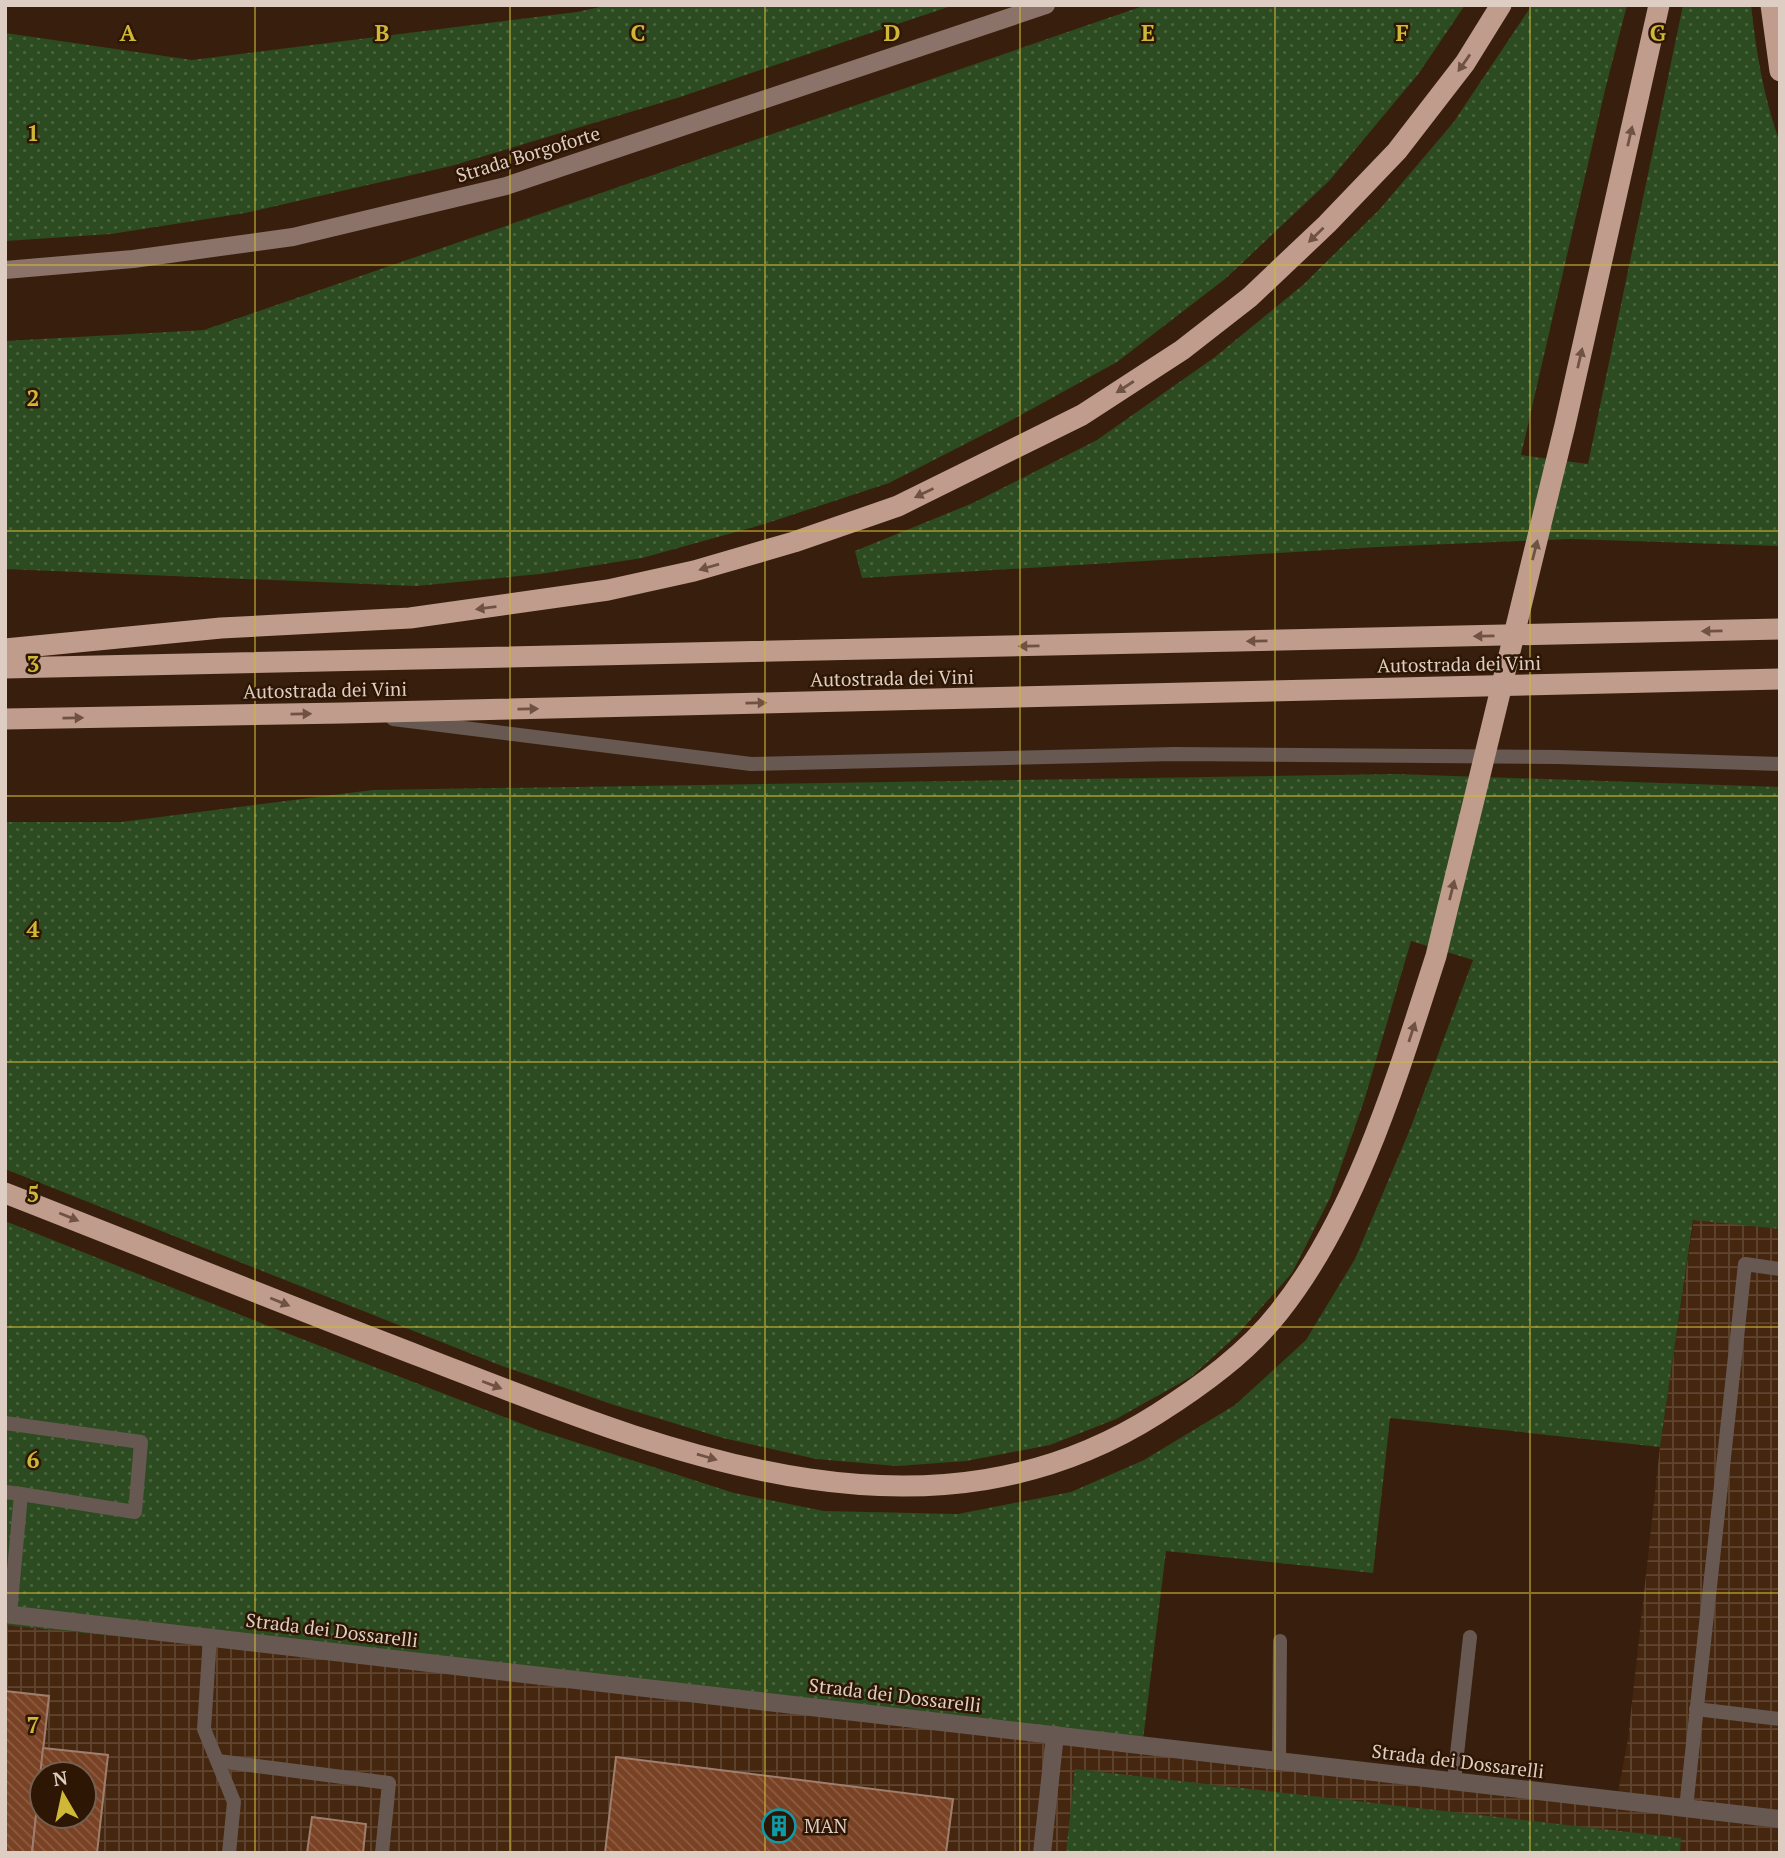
<svg xmlns="http://www.w3.org/2000/svg" width="1785" height="1858" font-family="'PT Serif',serif">
  <style>
    .industrial { fill: url(#industrial-grid); fill-rule: evenodd }
    .grass { fill: url(#grass-dots) }
    .building { fill: url(#building-back-hatch); stroke: #a07e6e; stroke-width: 2; fill-rule: evenodd }
    .lines { fill: none; stroke-linecap: round; stroke-linejoin: round }
    .lane { stroke: #675852; stroke-width: 14 }
    .street { stroke: #675852; stroke-width: 18 }
    .secondary { stroke: #8b736a; stroke-width: 18 }
    .highway { stroke: #c09c8d; stroke-width: 21 }
    .oneway { fill: #705242 }
    .grid { fill: none; stroke: #cfb837; stroke-width: 2; stroke-opacity: 0.55 }
    .labels { text-anchor: middle; stroke-width: 5; stroke-linejoin: round; paint-order: stroke }
    .street-label { font-size: 19px; fill: #decdc2; stroke: #2e1604 }
    .poi-label { font-size: 19px; fill: #decdc2; stroke: #2e1604; text-anchor: start }
    .grid-label { font-size: 23px; text-anchor: middle; font-weight: bold; fill: #cfb837; stroke: #2e1604; stroke-width: 5; stroke-linejoin: round; paint-order: stroke }
  </style>
  <defs>
    <pattern id="industrial-grid" width="8" height="8" patternUnits="userSpaceOnUse" patternTransform="scale(1.75)"><rect width="8" height="8" fill="#45260f"/><path d="M0 4h8M4 0v8" fill="none" stroke="#5f4430"/></pattern>
    <pattern id="grass-dots" width="8" height="8" patternUnits="userSpaceOnUse" patternTransform="scale(1.75)"><rect width="8" height="8" fill="#2c4b20"/><path d="M2 2h.1M6 6h.1" fill="none" stroke="#4a643f" stroke-width="1.8" stroke-linecap="round"/></pattern>
    <pattern id="building-back-hatch" width="6" height="6" patternUnits="userSpaceOnUse" patternTransform="scale(1.75)"><rect width="6" height="6" fill="#794224"/><path d="M-1 5l2 2M0 0l6 6M5-1l2 2" fill="none" stroke="#8c5c42"/></pattern>
  </defs>
  <rect width="100%" height="100%" fill="#381f0d"/>
  <path class="industrial" d="M1694,1217L1780,1227V1853H5V1614L1618,1792L1628,1739L1660,1447ZM42,1774H84V1816H42Z"/>
  <g class="grass">
    <polygon points="609,5 954,5 677,98 451,166 245,213 111,234 5,241 5,33 192,60 577,12"/>
    <polygon points="1146,5 1465,5 1419,73 1329,181 1225,279 1117,362 1010,421 889,483 761,525 642,558 540,574 416,586 5,569 5,341 204,330"/>
    <path d="M1532,5H1627L1605,90L1521,455L1588,464L1683,5H1751C1756,52 1764,99 1780,143V546L1571,539L1377,547L862,578L855,551L973,503L1097,440L1215,357L1304,284L1379,210L1453,123Z"/>
    <polygon points="1395,774 1780,787 1780,1229 1693,1220 1660,1447 1390,1418 1373,1573 1166,1551 1143,1740 5,1625 5,1221 271,1327 538,1430 734,1493 824,1511 958,1514 1071,1492 1144,1460 1235,1405 1306,1340 1355,1259 1411,1127 1473,960 1411,941 1364,1101 1330,1198 1292,1273 1237,1335 1191,1377 1116,1419 1050,1445 966,1461 897,1466 816,1459 723,1438 614,1405 502,1366 5,1169 5,822 121,822 373,790"/>
    <polygon points="1075,1769 1681,1838 1680,1853 1066,1853"/>
  </g>
  <g class="building">
    <polygon points="5,1691 49,1696 32,1853 5,1853"/>
    <path d="M43,1748L108,1755L97,1853H32ZM42,1774H84V1816H42Z"/>
    <polygon points="616,1757 953,1799 946,1853 605,1853"/>
    <polygon points="312,1817 366,1824 363,1853 307,1853"/>
  </g>
  <g class="lines">
    <g class="lane">
      <polyline points="393,719 751,764 1174,754 1558,757 1780,764"/>
      <polyline points="5,1423 141,1442 135,1512 21,1494"/>
      <polyline points="5,1492 21,1494 10,1614"/>
      <polyline points="210,1637 204,1729 234,1802 229,1853"/>
      <polyline points="1696,1709 1780,1719"/>
      <polyline points="218,1761 389,1783 382,1853"/>
      <polyline points="1279,1761 1280,1641"/>
      <polyline points="1454,1781 1470,1637"/>
      <polyline points="1686,1808 1745,1264 1780,1269"/>
    </g>
    <g class="street">
      <polyline points="5,1614 1780,1819"/>
      <polyline points="1042,1853 1055,1735"/>
    </g>
    <polyline class="secondary" points="5,270 133,259 293,237 506,186 1046,5"/>
    <g class="highway">
      <polyline points="1771,5 1780,71"/>
      <polyline points="5,649 221,628 410,618 608,590 694,571 794,542 898,506 1082,415 1182,350 1250,297 1327,224 1397,151 1465,63 1501,5"/>
      <polyline points="5,668 1780,629"/>
      <polyline points="5,719 343,713 1780,679"/>
      <path d="M5,1193C146,1248 286,1305 427,1359C660,1449 922,1563 1157,1414C1201,1386 1247,1353 1279,1312C1357,1214 1398,1074 1436,956L1565,425L1659,5"/>
    </g>
  </g>
  <defs><path id="oneway-solid" d="M-6-.8H1V-3.2L6.5 0L1 3.2V.8H-6Z" transform="scale(1.75)"/></defs>
  <g class="oneway">
    <use href="#oneway-solid" transform="translate(1464 63) rotate(125)"/>
    <use href="#oneway-solid" transform="translate(1630 136) rotate(-77)"/>
    <use href="#oneway-solid" transform="translate(1316 235) rotate(136)"/>
    <use href="#oneway-solid" transform="translate(1580 358) rotate(-77)"/>
    <use href="#oneway-solid" transform="translate(1125 387) rotate(147)"/>
    <use href="#oneway-solid" transform="translate(924 493) rotate(154)"/>
    <use href="#oneway-solid" transform="translate(1535 550) rotate(-76)"/>
    <use href="#oneway-solid" transform="translate(709 567) rotate(164)"/>
    <use href="#oneway-solid" transform="translate(486 608) rotate(173)"/>
    <use href="#oneway-solid" transform="translate(1712 631) rotate(179)"/>
    <use href="#oneway-solid" transform="translate(1484 636) rotate(179)"/>
    <use href="#oneway-solid" transform="translate(1257 641) rotate(179)"/>
    <use href="#oneway-solid" transform="translate(1029 646) rotate(179)"/>
    <use href="#oneway-solid" transform="translate(756 703) rotate(-1)"/>
    <use href="#oneway-solid" transform="translate(528 709) rotate(-1)"/>
    <use href="#oneway-solid" transform="translate(301 714) rotate(-1)"/>
    <use href="#oneway-solid" transform="translate(73 718) rotate(-1)"/>
    <use href="#oneway-solid" transform="translate(1452 890) rotate(-76)"/>
    <use href="#oneway-solid" transform="translate(1412 1032) rotate(-72)"/>
    <use href="#oneway-solid" transform="translate(69 1217) rotate(22)"/>
    <use href="#oneway-solid" transform="translate(280 1302) rotate(22)"/>
    <use href="#oneway-solid" transform="translate(492 1385) rotate(21)"/>
    <use href="#oneway-solid" transform="translate(707 1457) rotate(16)"/>
  </g>
  <path class="grid" d="M255,5V1853M510,5V1853M765,5V1853M1020,5V1853M1275,5V1853M1530,5V1853M5,265H1780M5,531H1780M5,796H1780M5,1062H1780M5,1327H1780M5,1593H1780"/>
  <defs>
    <symbol id="building-ring" viewBox="-11 -11 22 22"><circle r="9.5" fill="#2e1604" stroke="#0f9aa8" stroke-width="1.5"/><path d="M-4-6H4V6H1V3H-1V6H-4ZM-2.5-4.3h1.7v1.8h-1.7ZM.8-4.3h1.7v1.8H.8ZM-2.5-1h1.7V.8h-1.7ZM.8-1h1.7V.8H.8Z" fill="#0f9aa8"/></symbol>
  </defs>
  <g fill-rule="evenodd">
    <use href="#building-ring" x="760" y="1807" width="38" height="38"/>
  </g>
  <g class="labels">
    <g class="street-label">
      <text transform="translate(528 154) rotate(-17)" y="7">Strada Borgoforte</text>
      <text transform="translate(1459 664) rotate(-1)" y="7">Autostrada dei Vini</text>
      <text transform="translate(892 678) rotate(-1)" y="7">Autostrada dei Vini</text>
      <text transform="translate(325 690) rotate(-1)" y="7">Autostrada dei Vini</text>
      <text transform="translate(332 1630) rotate(7)" y="7">Strada dei Dossarelli</text>
      <text transform="translate(895 1695) rotate(7)" y="7">Strada dei Dossarelli</text>
      <text transform="translate(1458 1761) rotate(7)" y="7">Strada dei Dossarelli</text>
    </g>
    <g class="poi-label">
      <text x="804" y="1833">MAN</text>
    </g>
  </g>
  <g class="grid-label">
    <text x="128" y="41">A</text>
    <text x="382" y="41">B</text>
    <text x="638" y="41">C</text>
    <text x="892" y="41">D</text>
    <text x="1148" y="41">E</text>
    <text x="1402" y="41">F</text>
    <text x="1658" y="41">G</text>
    <text x="33" y="141">1</text>
    <text x="33" y="406">2</text>
    <text x="33" y="672">3</text>
    <text x="33" y="937">4</text>
    <text x="33" y="1202">5</text>
    <text x="33" y="1468">6</text>
    <text x="33" y="1733">7</text>
  </g>
  <rect width="1785" height="1858" fill="none" stroke="#decdc2" stroke-width="14"/>
  <g transform="translate(63 1795) rotate(351)"><circle r="33" fill="#2e1604" stroke="#745f50" stroke-width="2"/>
  <path d="M0-5L12 26L0 18L-12 26Z" fill="#cfb837"/>
  <text y="-10" font-size="19" font-weight="bold" text-anchor="middle" fill="#decdc2">N</text>
  </g>
</svg>
